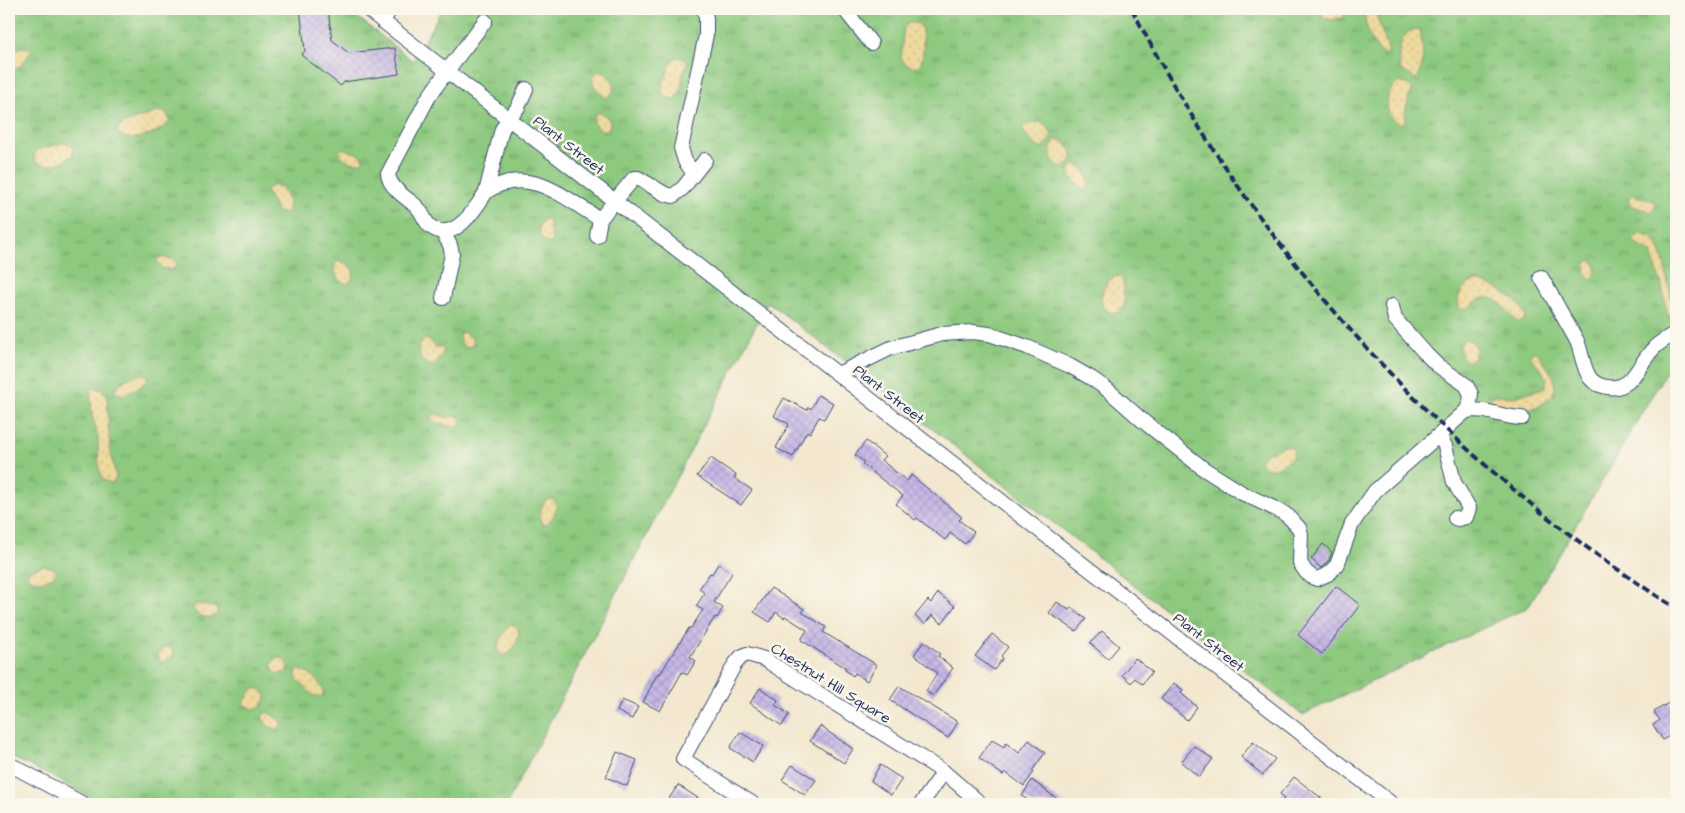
<svg xmlns="http://www.w3.org/2000/svg" width="1685" height="813" font-family="'Architects Daughter',sans-serif">
  <style>
    .grass { fill: url(#grass-tufts); stroke: #547c6e }
    .sand { fill: url(#sand-dots); stroke: #84847e }
    .building { fill: url(#building-cross-hatch) }
    .lines { fill: none; stroke-linecap: round; stroke-linejoin: round }
    .minor-casing { stroke: #3b4b6f; stroke-width: 16 }
    .minor { stroke: #fff; stroke-width: 14 }
    .rail { stroke: #1b2f5e; stroke-width: 4; stroke-dasharray: 8 4; stroke-linecap: butt }
    .labels { text-anchor: middle; stroke-width: 5; stroke-linejoin: round; paint-order: stroke }
    .street-label { font-size: 15px; fill: #1b2f5e; stroke: #fbf7ec }
  </style>
  <defs>
    <pattern id="grass-tufts" width="24" height="20" patternUnits="userSpaceOnUse" patternTransform="scale(1.25)"><rect width="24" height="20" fill="#8dc97f"/><path d="M3 7l-1-3M5 7V3M7 7l1-3M15 17l-1-3M17 17v-4M19 17l1-3" fill="none" stroke="#72a46b"/></pattern>
    <pattern id="sand-dots" width="8" height="8" patternUnits="userSpaceOnUse" patternTransform="scale(1.25)"><rect width="8" height="8" fill="#eeda9e"/><path d="M2 2h.1M6 6h.1" fill="none" stroke="#ccbb8a" stroke-width="1.8" stroke-linecap="round"/></pattern>
    <pattern id="building-cross-hatch" width="8" height="8" patternUnits="userSpaceOnUse" patternTransform="scale(1.25)"><rect width="8" height="8" fill="#c7b8e5"/><path d="M0 0l8 8M0 8l8-8" fill="none" stroke="#aa9ec7"/></pattern>
  </defs>
  <rect width="100%" height="100%" fill="#fbf7ec"/>
  <filter id="ink" filterUnits="userSpaceOnUse"><feTurbulence type="fractalNoise" baseFrequency=".02" numOctaves="2"/><feDisplacementMap in="SourceGraphic" scale="10" xChannelSelector="R" yChannelSelector="G"/><feConvolveMatrix kernelMatrix="1 2 1 2 8 2 1 2 1" color-interpolation-filters="sRGB"/></filter>
  <filter id="wash" filterUnits="userSpaceOnUse"><feTurbulence type="fractalNoise" baseFrequency=".0096" numOctaves="4" result="noise"/><feDisplacementMap in="SourceGraphic" scale="20" xChannelSelector="R" yChannelSelector="G"/><feGaussianBlur stdDeviation="1.12" result="paint"/><feColorMatrix in="noise" values="0 0 0 0 0 0 0 0 0 0 0 0 0 0 0 0 0 1.4 0 .05"/><feComposite in="paint" operator="in"/></filter>
  <g filter="url(#wash)">
    <rect width="100%" height="100%" fill="#f3e8cf"/>
    <polygon class="grass" points="9,9 347,9 413,61 442,9 1676,9 1676,355 1528,607 1302,715 768,302 507,804 102,804 61,781 9,756 9,258 15,250 9,239"/>
    <g class="sand">
      <polygon points="1321,9 1344,9 1345,14 1342,18 1330,20 1322,16"/>
      <path d="M1366,11H1372L1376,14L1387,46V51L1385,55C1374,51 1361,21 1366,11Z"/>
      <path d="M909,23H917L921,26C923,37 926,59 918,67C910,68 904,64 901,57L904,27Z"/>
      <path d="M1418,29C1424,39 1425,71 1416,79L1401,70C1396,55 1399,30 1418,29Z"/>
      <path d="M21,47L30,48L32,50C26,58 22,70 10,68L9,56Z"/>
      <path d="M678,57L685,59L688,64C686,68 683,71 682,76C682,85 682,93 674,99C656,97 662,85 667,74C670,67 670,60 678,57Z"/>
      <path d="M600,71L606,73L615,84L613,92L607,98C597,92 589,84 595,74Z"/>
      <path d="M1398,82L1409,85L1412,88L1406,108L1405,120L1402,124C1383,118 1383,93 1398,82Z"/>
      <path d="M161,111L167,114L170,120C165,130 138,141 127,138C123,137 120,135 117,132L118,128L127,122Z"/>
      <path d="M599,112L607,117L610,122L609,129C602,132 597,129 594,123V115Z"/>
      <path d="M1040,122C1046,125 1051,131 1052,137L1043,149L1035,145L1022,130L1025,125Z"/>
      <path d="M1056,140H1061C1065,143 1074,151 1072,157C1072,161 1066,165 1064,168C1052,165 1045,150 1056,140Z"/>
      <path d="M63,143H69L73,148V155C64,163 40,172 34,157L37,150Z"/>
      <path d="M342,148L359,154L363,159L362,162C354,165 343,160 339,152Z"/>
      <path d="M1073,165H1079C1086,170 1091,181 1087,190L1083,189L1071,177L1069,170Z"/>
      <polygon points="274,185 282,187 289,202 288,211 283,214 277,211 266,191 267,189"/>
      <polygon points="1632,195 1654,201 1656,204 1651,212 1630,205 1628,199"/>
      <path d="M546,219L549,221L552,241L549,244C540,240 537,232 540,223Z"/>
      <path d="M1641,234L1651,237C1664,247 1667,282 1671,298C1673,305 1676,309 1676,317L1669,315L1667,312L1662,286L1651,253L1634,242V239L1635,236Z"/>
      <polygon points="162,257 167,259 173,259 177,263 176,267 170,270 162,268 157,261 158,258"/>
      <path d="M1591,260L1595,262C1596,268 1598,275 1591,279L1588,277L1585,269L1586,263Z"/>
      <path d="M340,261L348,264L354,272L352,279L347,284C338,281 333,272 335,263Z"/>
      <path d="M1117,276L1121,277C1125,285 1123,296 1125,304L1119,312L1111,313L1103,307C1098,296 1106,279 1117,276Z"/>
      <path d="M1475,281C1489,282 1530,303 1524,320L1521,322L1516,321C1505,310 1494,287 1474,303C1470,307 1466,310 1460,309C1455,296 1462,285 1475,281Z"/>
      <polygon points="463,332 472,338 474,343 472,346 465,347 461,344 459,336 460,333"/>
      <path d="M424,339L431,341L435,347H441L444,351L438,361L433,366C419,363 414,350 424,339Z"/>
      <path d="M1465,339L1472,341L1476,350L1474,358L1468,362C1460,356 1456,346 1465,339Z"/>
      <polygon points="1533,351 1538,353 1554,378 1555,388 1552,397 1538,406 1519,414 1488,405 1488,401 1495,395 1514,397 1544,388 1547,380 1541,369 1530,356"/>
      <path d="M142,374L146,375L148,379L140,387L123,395L115,392V389C121,381 133,375 142,374Z"/>
      <polygon points="90,388 101,389 107,395 110,452 116,476 115,480 112,483 103,480 99,468 98,437 92,414"/>
      <polygon points="437,414 445,417 460,416 462,422 456,427 436,423 430,417"/>
      <path d="M1286,446C1311,449 1268,483 1260,460L1266,453Z"/>
      <path d="M548,499L555,500C559,509 553,521 544,525L540,520C539,513 542,503 548,499Z"/>
      <path d="M44,565L55,569L56,573C50,582 35,584 27,576L29,571Z"/>
      <polygon points="199,604 217,608 217,614 211,618 200,616 193,609 194,606"/>
      <path d="M514,625L518,629C521,638 513,654 503,656L498,651L499,643L508,626Z"/>
      <polygon points="165,647 169,647 173,651 173,656 163,662 159,660 158,654"/>
      <circle cx="280" cy="666" r="8"/>
      <path d="M300,670C311,671 320,683 324,692L321,697L312,695L296,678V672Z"/>
      <path d="M252,689C260,687 265,691 266,698L263,705L254,709L243,704Z"/>
      <polygon points="265,713 269,713 282,722 279,730 268,726 262,717"/>
    </g>
    <g id="blocks">
      <g class="building">
        <polygon points="300,9 328,9 332,40 349,53 395,48 399,74 344,82 341,86 301,55 305,51"/>
        <polygon points="818,395 833,403 824,419 819,417 810,433 807,431 793,457 776,448 789,424 774,416 784,398 807,410 808,407 811,409"/>
        <polygon points="866,441 885,456 881,460 907,481 911,475 962,517 959,520 974,532 965,544 950,533 945,540 917,518 915,520 896,504 903,496 862,464 864,462 855,455"/>
        <polygon points="711,458 736,475 734,478 752,490 741,505 697,476"/>
        <polygon points="1323,544 1332,552 1329,560 1321,568 1311,559"/>
        <polygon points="718,564 732,573 714,602 723,608 717,618 715,617 690,657 696,661 687,675 682,672 660,711 643,702 658,673 660,674 689,628 691,628 703,610 696,606 705,593 699,589 710,573 712,574"/>
        <polygon points="1336,586 1360,605 1322,654 1298,635"/>
        <polygon points="771,588 804,609 802,612 826,627 823,632 877,665 867,681 855,673 853,676 845,670 846,668 801,640 807,630 785,616 784,618 776,612 770,622 754,612"/>
        <polygon points="938,593 955,606 942,623 932,615 925,624 915,616 928,600 931,603"/>
        <polygon points="1057,602 1069,610 1071,607 1086,619 1076,631 1049,613"/>
        <polygon points="1102,631 1119,646 1108,659 1090,643"/>
        <polygon points="992,634 1008,647 1001,656 1003,658 994,670 975,656"/>
        <polygon points="924,641 940,654 938,656 953,668 933,696 926,691 937,673 914,655"/>
        <polygon points="1135,658 1152,672 1142,684 1135,678 1131,683 1122,675"/>
        <polygon points="1174,683 1183,690 1181,693 1197,707 1187,720 1161,699"/>
        <polygon points="899,686 958,722 948,738 890,700"/>
        <polygon points="760,688 778,700 775,705 789,714 782,726 750,703"/>
        <polygon points="622,700 638,707 632,719 617,711"/>
        <polygon points="1670,702 1676,711 1676,731 1663,740 1653,725 1660,720 1654,712"/>
        <polygon points="820,726 853,749 844,763 810,741"/>
        <polygon points="740,732 763,746 753,762 730,748"/>
        <polygon points="992,740 1004,747 1006,743 1019,753 1029,740 1045,753 1032,771 1034,772 1024,786 1005,772 1003,775 979,758"/>
        <polygon points="1253,742 1275,759 1263,775 1241,757"/>
        <polygon points="1194,746 1213,759 1199,777 1181,762"/>
        <polygon points="617,752 637,760 627,786 606,777"/>
        <polygon points="792,765 816,780 805,795 782,780"/>
        <polygon points="880,765 902,779 891,795 871,781"/>
        <polygon points="1294,777 1329,804 1280,804 1285,798 1280,794"/>
        <polygon points="1032,780 1064,804 1033,804 1022,796"/>
        <polygon points="678,785 707,804 673,804 668,800"/>
      </g>
    </g>
  </g>
  <g filter="url(#ink)">
    <use href="#blocks" fill-opacity="0" stroke="#3b4b6f" stroke-width="1"/>
    <g class="lines">
      <defs>
        <g id="minor">
          <polyline points="367,9 1392,804"/>
          <polyline points="844,9 871,43"/>
          <polyline points="382,21 391,9"/>
          <path d="M485,21L447,71L428,98L388,174C389,187 406,198 415,205C423,211 424,222 431,227C454,244 476,208 486,192L502,129L518,107L526,89"/>
          <polyline points="694,174 685,161 681,148 706,35 706,18 704,9"/>
          <path d="M486,192C529,163 565,199 600,219L634,178H638L665,194L673,196L683,188L705,160"/>
          <polyline points="442,231 450,245 452,254 443,298"/>
          <polyline points="597,236 600,219"/>
          <path d="M1541,277L1577,341C1582,353 1583,368 1590,378C1594,383 1600,386 1607,387C1634,391 1638,363 1654,348C1660,341 1669,338 1676,332"/>
          <polyline points="838,374 891,348 942,334 973,332 989,334 1027,347 1070,366 1091,378 1108,390 1143,421 1204,469 1242,493 1282,512 1289,517 1299,528 1301,534 1300,563 1306,572 1312,577 1317,579 1328,574 1337,565 1352,524 1375,491 1439,435 1466,411 1470,402 1471,394 1466,385 1437,365 1426,354 1395,319 1392,306"/>
          <path d="M1466,411C1484,407 1503,418 1522,418"/>
          <polyline points="1439,435 1445,446 1454,482 1469,508 1466,517 1458,519 1455,518"/>
          <polyline points="9,766 13,766 83,804"/>
          <polyline points="753,804 683,759 735,664 741,657 747,654 764,659 944,772 981,804"/>
          <polyline points="921,804 944,772"/>
        </g>
      </defs>
      <use href="#minor" class="minor-casing"/>
      <use href="#minor" class="minor"/>
      <path class="rail" d="M1132,9C1255,250 1446,464 1676,608"/>
    </g>
  </g>
  <g class="labels">
    <g class="street-label">
      <text transform="translate(569 145) rotate(38)" y="5">Plant Street</text>
      <text transform="translate(889 394) rotate(38)" y="5">Plant Street</text>
      <text transform="translate(1209 642) rotate(38)" y="5">Plant Street</text>
      <text transform="translate(831 683) rotate(32)" y="5">Chestnut Hill Square</text>
    </g>
  </g>
  <rect width="1685" height="813" fill="none" stroke="#fbf7ec" stroke-width="30"/>
</svg>
